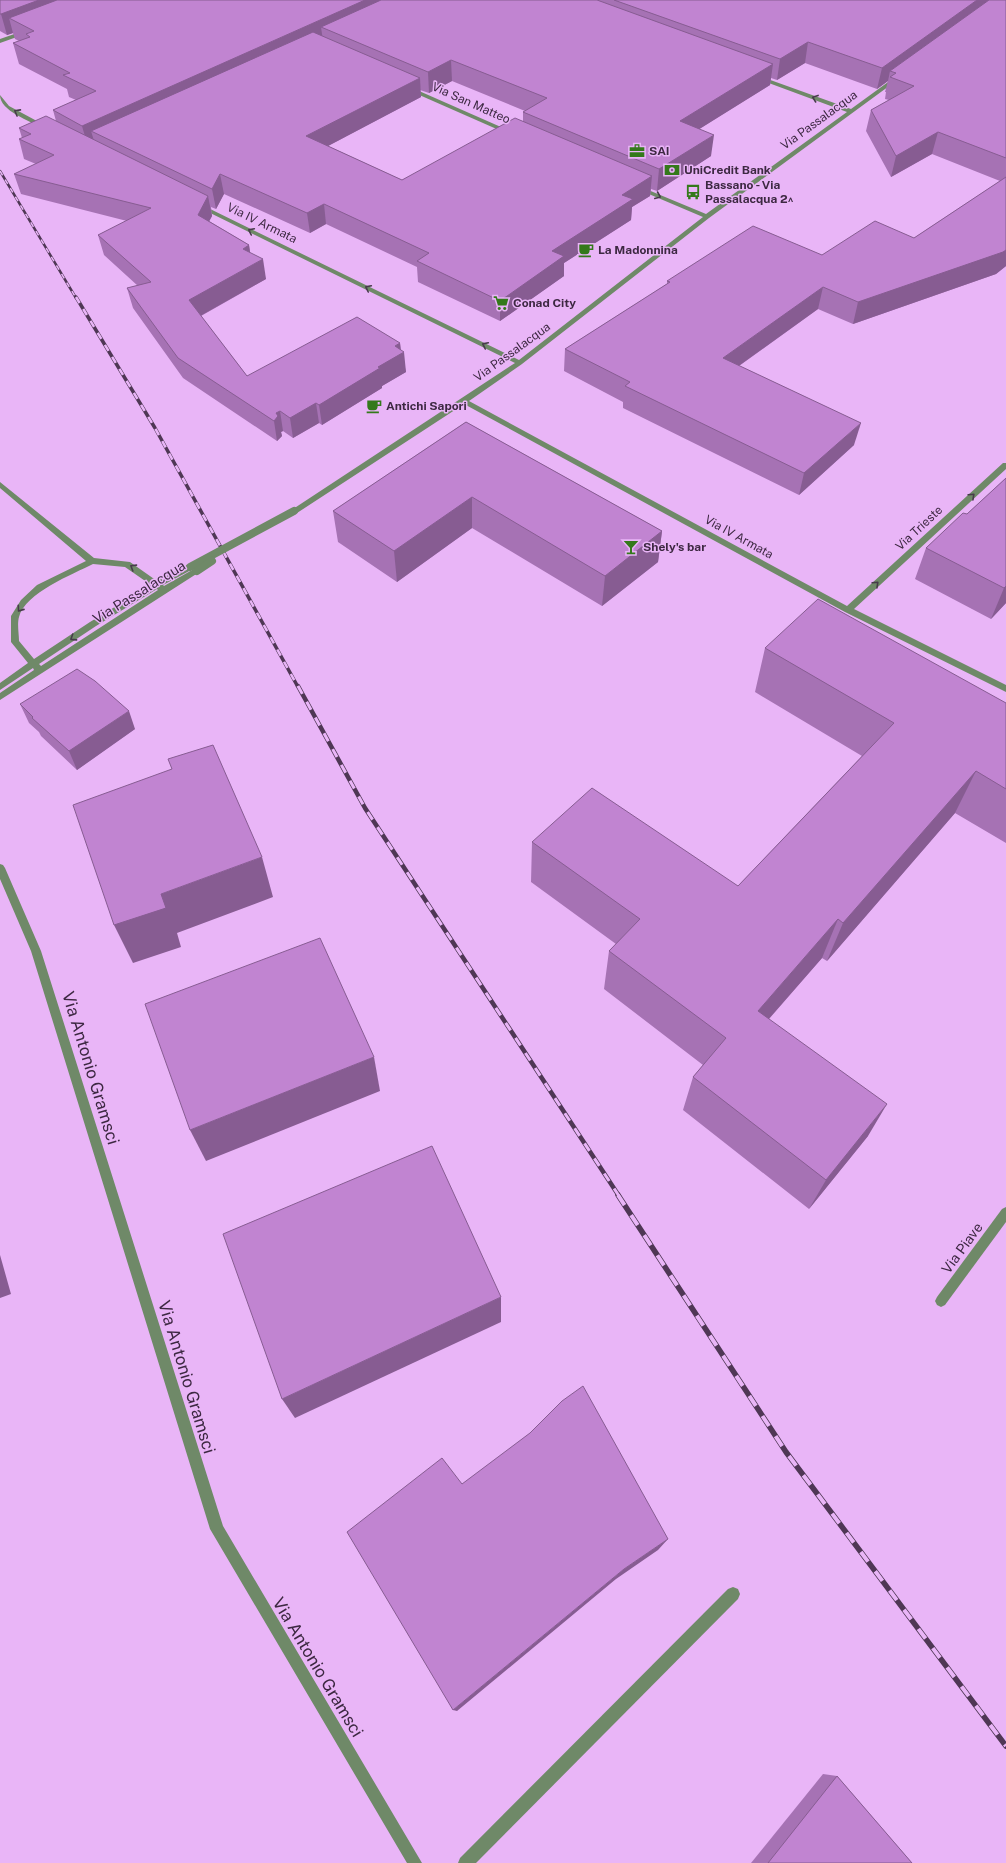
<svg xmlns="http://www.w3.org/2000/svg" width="1006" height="1863" font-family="'Public Sans',sans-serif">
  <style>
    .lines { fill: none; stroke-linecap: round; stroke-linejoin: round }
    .minor { fill: #6f8968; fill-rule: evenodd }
    .rail-far3-casing { stroke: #4f3755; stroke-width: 2.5 }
    .rail-far2-casing { stroke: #4f3755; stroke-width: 3.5 }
    .rail-far1-casing { stroke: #4f3755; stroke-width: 4.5 }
    .rail-casing { stroke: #4f3755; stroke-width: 5.5 }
    .rail-far3 { stroke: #e9b5f7; stroke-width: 1.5; stroke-dasharray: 5; stroke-linecap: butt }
    .rail-far2 { stroke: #e9b5f7; stroke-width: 2.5; stroke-dasharray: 7; stroke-linecap: butt }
    .rail-far1 { stroke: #e9b5f7; stroke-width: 3; stroke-dasharray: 9; stroke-linecap: butt }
    .rail { stroke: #e9b5f7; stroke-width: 4; stroke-dasharray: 12; stroke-linecap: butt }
    .minor-bridge { stroke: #6f8968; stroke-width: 8 }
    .wall { fill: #a672b4; fill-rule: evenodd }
    .shaded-wall { fill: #875c92 }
    .building { fill: #c184d1; stroke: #875c92 }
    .oneway { stroke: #473b4a }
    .labels { text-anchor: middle; stroke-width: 3; stroke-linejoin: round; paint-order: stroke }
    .far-street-label { font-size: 12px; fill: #3d2842; stroke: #e9b5f7 }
    .far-poi-label { font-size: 12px; font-weight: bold; fill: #3d2842; stroke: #e9b5f7; text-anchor: start }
    .street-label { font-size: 14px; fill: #3d2842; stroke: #e9b5f7 }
    .near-street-label { font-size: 17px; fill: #3d2842; stroke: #e9b5f7 }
  </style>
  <rect width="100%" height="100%" fill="#e9b5f7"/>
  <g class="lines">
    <g class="minor">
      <polygon points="26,30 29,32 28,33 0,43 0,39"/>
      <polygon points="755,76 759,76 851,109 895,77 900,78 709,218 522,364 469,401 847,606 1003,463 1006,463 1006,469 854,609 1006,685 1006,692 845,612 464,404 297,513 294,514 290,511 515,363 198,207 198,205 202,205 519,360 703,217 637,189 637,187 641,187 706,214 847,112 755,78"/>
      <polygon points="410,87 512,132 513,133 508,134 408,90 408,88"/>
      <path d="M0,95L9,106L48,127L43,128C30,121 0,111 0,95Z"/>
      <path d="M0,482L94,558L130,562L157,581L187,565H193V569L163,585L164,586L194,569H200L201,571L0,700V693L34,670L33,668L0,690V683L28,663L11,642V616L21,600L37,585L86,561L0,488ZM93,564L125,567L151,585L90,622L34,659L19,641C19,634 17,624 19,617C25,593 73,574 93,564ZM157,589L158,590L41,666L39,664L96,626Z"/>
      <polygon points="0,864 3,865 5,868 41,951 223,1526 422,1863 407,1863 210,1529 31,951 0,879"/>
      <polygon points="1006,1207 1006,1222 945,1305 941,1307 937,1305 935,1301 937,1297 1002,1209"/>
      <polygon points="733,1587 738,1589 740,1594 738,1599 476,1863 458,1863 460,1858 728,1589"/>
    </g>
    <defs>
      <polyline id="rail-far3" points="0,171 76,298"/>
      <polyline id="rail-far2" points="76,297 155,428 298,687"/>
      <polyline id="rail-far1" points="298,686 365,808 619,1196"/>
      <polyline id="rail" points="618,1195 786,1452 1006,1746"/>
    </defs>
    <use href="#rail-far3" class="rail-far3-casing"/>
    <use href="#rail-far2" class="rail-far2-casing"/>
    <use href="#rail-far1" class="rail-far1-casing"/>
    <use href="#rail" class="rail-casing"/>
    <use href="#rail-far3" class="rail-far3"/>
    <use href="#rail-far2" class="rail-far2"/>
    <use href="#rail-far1" class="rail-far1"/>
    <use href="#rail" class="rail"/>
    <g class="minor-bridge">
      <polyline points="190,567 294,511"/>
      <polyline points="197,571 212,561"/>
    </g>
  </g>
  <g class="wall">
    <path d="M0,0H1006V266L996,274L853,324L818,309L739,366L854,445L799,495L623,408V402L564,371L565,349L667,284V281L822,255L914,238L1000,181L932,154L891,177L866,131L871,110L889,100L885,99L886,92H885L888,81L877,89L805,63L777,80L771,78L770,85L699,129L711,156L657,191L651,189L650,196L632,207L631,220L564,263V276L500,321L418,282L417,267L326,224L310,233L224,194L216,209L211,207L212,216L209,221L249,245L250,253L266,279L201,316L247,376L400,343L401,350L406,372L382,386V388L322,425L319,423L293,438L283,431L281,432L282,436L277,441L183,378L133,308L127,288L138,286L104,255L98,235L127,221L21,194L14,174L36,164L24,159L19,139L22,138L19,128L56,121L53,110L76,100L69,97L67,89L19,64L13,43L19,41L15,39L13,33L7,35L0,31ZM452,81L525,111L523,112V121L402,180L328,146L421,97L420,90L429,93Z"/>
    <polygon points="466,422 662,531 658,562 602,606 472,528 397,582 338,542 333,511"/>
    <polygon points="1006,478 1006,603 991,619 915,579 926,548 967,514"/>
    <polygon points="765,648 1006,703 1006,843 955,813 827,961 822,958 769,1019 868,1136 809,1209 683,1110 693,1077 703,1065 604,989 609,951 616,944 531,882 532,842 738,886 862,756 755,692"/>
    <polygon points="20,704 135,729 77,770 41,736 39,732 29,723"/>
    <polygon points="823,1774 837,1776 912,1863 751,1863"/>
  </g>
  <g class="shaded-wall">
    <polygon points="39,0 100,0 9,18 13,33 7,35 1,14"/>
    <polygon points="365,0 412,0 321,27 323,41 91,131 95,144 88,147 82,126"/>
    <polygon points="977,0 989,0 890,71 888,81 877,89 882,68"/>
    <polygon points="808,42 805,63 777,80 780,59"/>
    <polygon points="451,60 452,81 429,93 428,72"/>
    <polygon points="773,64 770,85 677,143 680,121"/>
    <polygon points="420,78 421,97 309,156 306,136"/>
    <polygon points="938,132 932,154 891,177 896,156"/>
    <polygon points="714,135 711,156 657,191 659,169"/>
    <polygon points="220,174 224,194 216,209 212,189"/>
    <polygon points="652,176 650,196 632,207 631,220 564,263 564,276 500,321 500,301 552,251 622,195"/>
    <polygon points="208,196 212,216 202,235 198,215"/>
    <polygon points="324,204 326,224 310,233 307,213"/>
    <polygon points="249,245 252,265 243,249"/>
    <polygon points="1006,250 1006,266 996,274 853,324 858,302"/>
    <polygon points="263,259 266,279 193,320 189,300"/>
    <polygon points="823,287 818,309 719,380 723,358"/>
    <polygon points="400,343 401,354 404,352 406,372 382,386 382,388 322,425 319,405 378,367 395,346"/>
    <polygon points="316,403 319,423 293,438 290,418"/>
    <polygon points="280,411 283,431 281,432 282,436 277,441 274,421 276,413"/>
    <polygon points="861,423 854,445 799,495 804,473"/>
    <polygon points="472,497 472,528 397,582 394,551"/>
    <polygon points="662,531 658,562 602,606 605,576"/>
    <polygon points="1006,586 1006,603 991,619 1004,588"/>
    <polygon points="129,711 135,729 77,770 69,751"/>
    <polygon points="976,771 955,813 827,961 843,923"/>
    <polygon points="262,857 273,897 177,933 181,947 133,963 114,925 161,894"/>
    <polygon points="838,919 822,958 745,1046 758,1011"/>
    <polygon points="374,1057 380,1091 206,1161 190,1130"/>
    <polygon points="887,1104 868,1136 809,1209 826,1180"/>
    <polygon points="0,1255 11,1294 0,1298"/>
    <polygon points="501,1297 501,1322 295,1418 282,1399"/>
    <polygon points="668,1539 658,1550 616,1579 457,1711 453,1710 624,1569"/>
  </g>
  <g class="building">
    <polygon points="0,0 39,0 1,14 0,14"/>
    <polygon points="57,0 365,0 82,126 53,110 96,91 63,75 70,73 13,43 30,37 26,34 34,31 9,18"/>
    <polygon points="381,0 597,0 773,64 680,121 714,135 659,169 523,112 547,98 451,60 428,72 321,27"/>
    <polygon points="614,0 977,0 882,68 808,42 780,59"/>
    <polygon points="989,0 1006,0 1006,158 938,132 896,156 871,110 914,86 890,77 896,73 890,71"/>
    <polygon points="313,32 420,78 306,136 402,180 515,118 652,176 622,195 633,199 552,251 564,256 500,301 417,261 429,253 324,204 307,213 220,174 212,189 91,131"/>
    <polygon points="46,116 208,196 198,215 249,245 243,249 263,259 189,300 247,376 357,317 400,343 395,346 404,352 378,367 380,368 319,405 316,403 290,418 280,411 276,413 278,416 274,421 178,358 127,288 151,282 98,235 151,208 14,174 54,155 19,139 31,134 19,128"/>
    <polygon points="1006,177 1006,250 1003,252 858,302 823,287 723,358 861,423 804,473 625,386 630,382 565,349 670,282 667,281 753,226 822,255 875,221 914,238"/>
    <polygon points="466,422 662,531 605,576 472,497 394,551 333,511"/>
    <polygon points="1006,478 1006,586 1004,588 926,548 963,513 967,514"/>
    <polygon points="818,599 1006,703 1006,789 976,771 843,923 838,919 758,1011 887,1104 826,1180 693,1077 726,1038 609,951 640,919 532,842 592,788 738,886 894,723 765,648"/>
    <polygon points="77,669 95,681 129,711 69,751 32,718 33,717 20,704"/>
    <polygon points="213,745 262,857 161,894 166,908 114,925 73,805 172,769 168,759"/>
    <polygon points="320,938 374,1057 190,1130 145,1004"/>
    <polygon points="432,1146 501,1297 282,1399 223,1234"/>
    <polygon points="583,1386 668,1539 624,1569 453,1710 347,1532 442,1458 462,1484 530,1433 562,1401"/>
    <polygon points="837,1776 912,1863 768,1863"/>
  </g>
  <defs><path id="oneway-chevron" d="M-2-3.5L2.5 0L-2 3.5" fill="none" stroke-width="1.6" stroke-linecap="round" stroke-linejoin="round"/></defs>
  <g class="oneway">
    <use href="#oneway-chevron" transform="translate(815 98) rotate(-160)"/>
    <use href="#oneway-chevron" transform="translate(17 112) rotate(-151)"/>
    <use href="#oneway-chevron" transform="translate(658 196) rotate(23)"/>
    <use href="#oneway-chevron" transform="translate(251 231) rotate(-154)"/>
    <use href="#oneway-chevron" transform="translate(368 288) rotate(-154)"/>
    <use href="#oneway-chevron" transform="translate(485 345) rotate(-154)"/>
    <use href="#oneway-chevron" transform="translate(972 496) rotate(-43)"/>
    <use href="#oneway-chevron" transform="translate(133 567) rotate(-148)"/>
    <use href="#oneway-chevron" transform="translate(876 584) rotate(-43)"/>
    <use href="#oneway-chevron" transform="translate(20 609) rotate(125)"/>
    <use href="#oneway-chevron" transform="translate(73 638) rotate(147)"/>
  </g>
  <defs>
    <symbol id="office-bare" viewBox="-9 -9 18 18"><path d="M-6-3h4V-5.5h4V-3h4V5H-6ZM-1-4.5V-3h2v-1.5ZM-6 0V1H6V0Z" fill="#34791b" stroke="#e9b5f7" stroke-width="2.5" paint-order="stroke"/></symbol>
    <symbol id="bank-bare" viewBox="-9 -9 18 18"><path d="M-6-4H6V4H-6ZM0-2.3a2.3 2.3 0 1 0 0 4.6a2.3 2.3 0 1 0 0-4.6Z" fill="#34791b" stroke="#e9b5f7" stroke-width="2.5" paint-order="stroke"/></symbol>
    <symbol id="bus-bare" viewBox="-9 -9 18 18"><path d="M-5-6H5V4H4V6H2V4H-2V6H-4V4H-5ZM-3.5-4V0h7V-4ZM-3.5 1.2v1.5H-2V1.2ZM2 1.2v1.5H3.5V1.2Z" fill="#34791b" stroke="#e9b5f7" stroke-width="2.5" paint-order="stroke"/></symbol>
    <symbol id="cafe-bare" viewBox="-9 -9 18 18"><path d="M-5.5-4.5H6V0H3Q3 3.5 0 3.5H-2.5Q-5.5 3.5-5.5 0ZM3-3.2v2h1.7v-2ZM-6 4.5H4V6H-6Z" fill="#34791b" stroke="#e9b5f7" stroke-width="2.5" paint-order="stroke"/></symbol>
    <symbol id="supermarket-bare" viewBox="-9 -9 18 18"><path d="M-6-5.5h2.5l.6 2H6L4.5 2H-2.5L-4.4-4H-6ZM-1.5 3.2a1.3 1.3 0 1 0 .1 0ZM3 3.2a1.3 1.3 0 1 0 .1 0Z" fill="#34791b" stroke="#e9b5f7" stroke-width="2.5" paint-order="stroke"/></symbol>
    <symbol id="bar-bare" viewBox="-9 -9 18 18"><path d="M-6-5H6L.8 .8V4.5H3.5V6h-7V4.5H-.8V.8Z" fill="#34791b" stroke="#e9b5f7" stroke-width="2.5" paint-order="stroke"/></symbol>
  </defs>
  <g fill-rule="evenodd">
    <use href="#office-bare" x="626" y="140" width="22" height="22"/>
    <use href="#bank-bare" x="661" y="159" width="22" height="22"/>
    <use href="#bus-bare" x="682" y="181" width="22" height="22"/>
    <use href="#cafe-bare" x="575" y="239" width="22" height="22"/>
    <use href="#supermarket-bare" x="490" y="292" width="22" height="22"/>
    <use href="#cafe-bare" x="363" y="395" width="22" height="22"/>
    <use href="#bar-bare" x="620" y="536" width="22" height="22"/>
  </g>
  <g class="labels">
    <g class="far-street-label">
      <text transform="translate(471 103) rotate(24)" y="4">Via San Matteo</text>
      <text transform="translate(819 120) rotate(-36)" y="4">Via Passalacqua</text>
      <text transform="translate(262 223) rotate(26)" y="4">Via IV Armata</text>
      <text transform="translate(512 352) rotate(-36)" y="4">Via Passalacqua</text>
      <text transform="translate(919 528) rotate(-43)" y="4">Via Trieste</text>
      <text transform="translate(739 537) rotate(29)" y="4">Via IV Armata</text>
    </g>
    <g class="far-poi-label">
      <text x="649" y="155">SAI</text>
      <text x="684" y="174">UniCredit Bank</text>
      <text x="705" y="189">Bassano - Via<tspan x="705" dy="14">Passalacqua 2^</tspan></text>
      <text x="598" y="254">La Madonnina</text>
      <text x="513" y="307">Conad City</text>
      <text x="386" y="410">Antichi Sapori</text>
      <text x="643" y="551">Shely's bar</text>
    </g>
    <g class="street-label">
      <text transform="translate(139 592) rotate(-32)" y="5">Via Passalacqua</text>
      <text transform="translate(962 1248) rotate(-54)" y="5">Via Piave</text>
    </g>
    <g class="near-street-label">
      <text transform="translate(91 1068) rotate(73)" y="6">Via Antonio Gramsci</text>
      <text transform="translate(187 1377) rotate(73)" y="6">Via Antonio Gramsci</text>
      <text transform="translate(318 1667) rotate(59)" y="6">Via Antonio Gramsci</text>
    </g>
  </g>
</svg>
